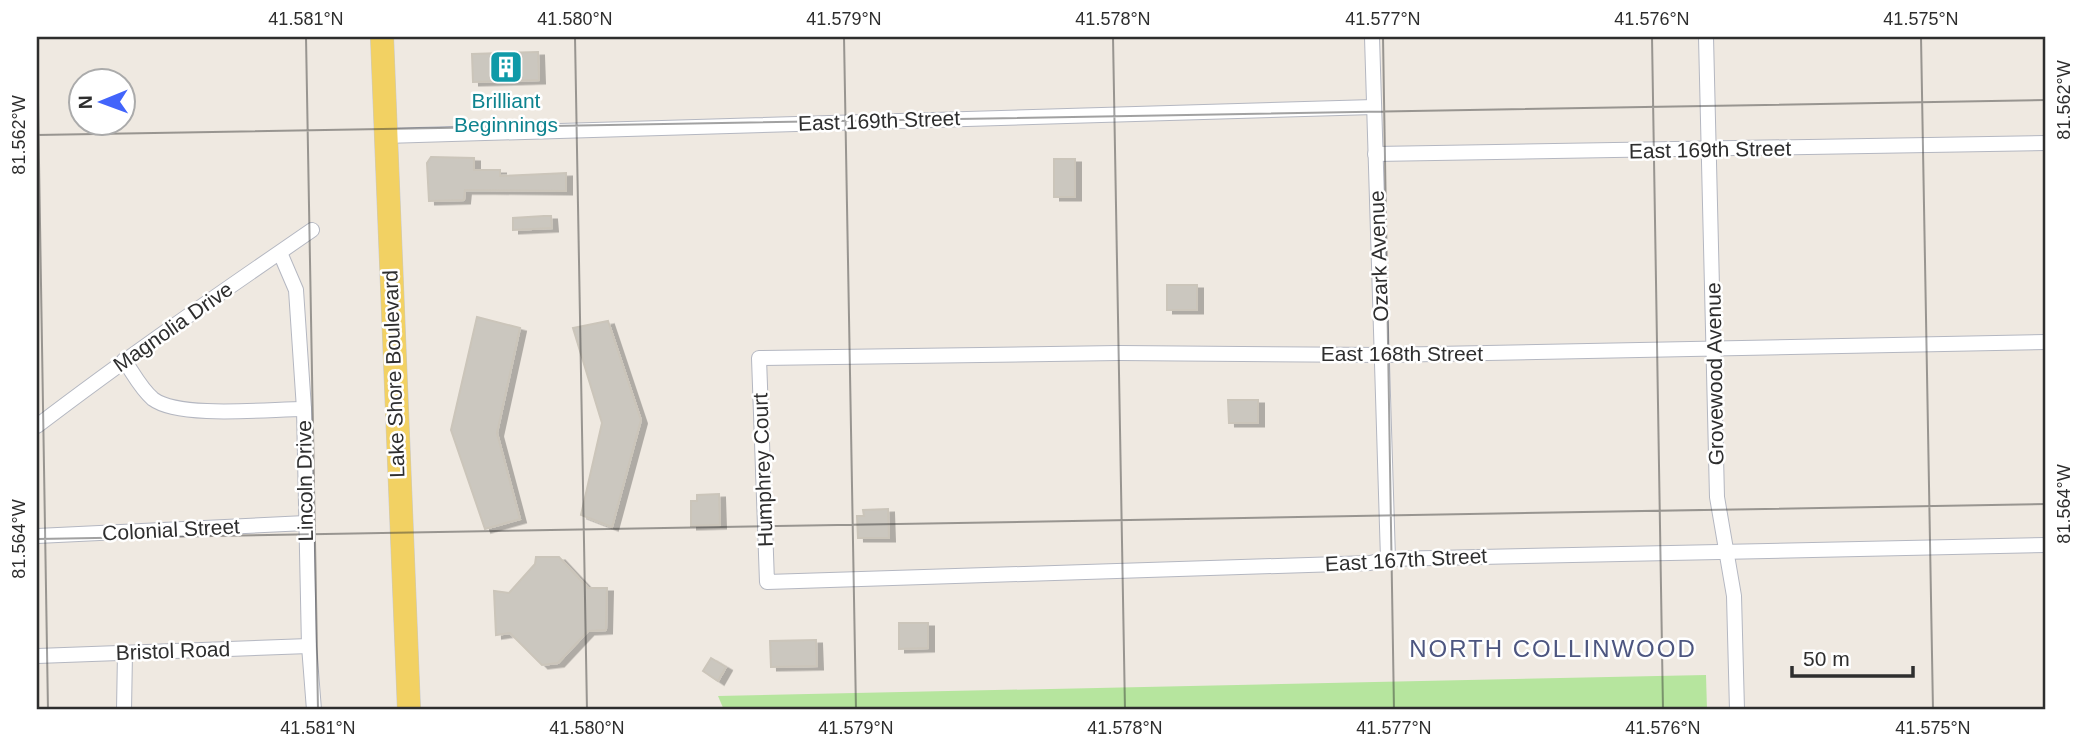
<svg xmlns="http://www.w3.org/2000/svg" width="2083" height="747" font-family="Arial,sans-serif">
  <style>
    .green { fill: #b6e59e }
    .building { fill: #cbc7bf; stroke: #cbc5ba; stroke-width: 2; filter: url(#shadow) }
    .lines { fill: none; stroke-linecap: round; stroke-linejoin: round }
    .minor-casing { stroke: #b4b7c1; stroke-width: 16 }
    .primary-casing { stroke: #c9c9c9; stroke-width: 24 }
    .minor { stroke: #fff; stroke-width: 14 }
    .primary { stroke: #f2d163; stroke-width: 23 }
    .ticks { fill: none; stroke: #2e2e2e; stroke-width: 2; stroke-opacity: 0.45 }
    .labels { text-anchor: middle; stroke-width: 5; stroke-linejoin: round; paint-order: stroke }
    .culture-label { font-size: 21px; fill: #0d838f; stroke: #fff }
    .street-label { font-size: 21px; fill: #2e2e2e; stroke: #fff }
    .quarter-label { font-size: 24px; letter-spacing: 2px; fill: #4d5680; stroke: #fff }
    .neatline { fill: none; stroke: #2e2e2e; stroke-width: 2.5 }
    .ticks-label { font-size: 18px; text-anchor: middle; fill: #2e2e2e }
  </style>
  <defs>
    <filter id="shadow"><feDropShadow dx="6" dy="3.5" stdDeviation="0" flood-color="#0004"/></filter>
  </defs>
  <rect width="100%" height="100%" fill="#efe9e1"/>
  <polygon class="green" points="1706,675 1707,710 724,710 718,696"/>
  <g class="building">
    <polygon points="538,52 539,80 473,82 472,54"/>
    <polygon points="431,157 474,158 474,170 500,170 500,176 566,173 566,191 465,190 464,200 429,201 427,163"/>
    <rect x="1054" y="159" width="21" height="38"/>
    <polygon points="544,216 551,216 552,228 513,230 513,218"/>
    <rect x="1167" y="285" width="30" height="25"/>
    <polygon points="477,317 520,328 497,433 520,519 485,529 451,430"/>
    <polygon points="608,321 641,420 612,527 581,515 602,423 573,328"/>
    <polygon points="1228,400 1258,400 1258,423 1229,423"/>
    <polygon points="719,494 720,525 691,526 691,501 697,501 697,495"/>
    <polygon points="888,509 889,538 858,538 857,516 864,516 863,510"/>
    <polygon points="536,557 559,557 588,588 607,588 606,630 588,631 558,663 542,665 510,633 496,635 494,591 509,593 535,564"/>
    <polygon points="899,623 928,623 928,648 899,649"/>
    <polygon points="816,640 817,666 771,667 770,641"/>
    <polygon points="711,658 726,667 718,681 703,671"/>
  </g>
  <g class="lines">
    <defs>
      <g id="minor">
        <polyline points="1372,37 1388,559"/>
        <polyline points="1706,37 1717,497 1734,596 1737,710"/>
        <polyline points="385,136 1374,107"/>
        <polyline points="1375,154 2046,143"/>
        <polyline points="281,255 296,290 304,409 309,646 314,710"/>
        <polyline points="2046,342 1383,355 1119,353 759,358 767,582 1370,563 1388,559 2046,545"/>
        <path d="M124,360C133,373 141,389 153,399C180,419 270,409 304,409"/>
        <path d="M37,426C126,358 219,294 312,230"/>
        <polyline points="37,536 306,523"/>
        <polyline points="37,656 309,646"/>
        <polyline points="124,710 125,653"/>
      </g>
      <polyline id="primary" points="382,37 409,710"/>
    </defs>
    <use href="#minor" class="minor-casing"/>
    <use href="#primary" class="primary-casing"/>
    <use href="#minor" class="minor"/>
    <use href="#primary" class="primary"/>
  </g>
  <path class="ticks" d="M306,37L318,710M575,37L587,710M844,37L856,710M1113,37L1125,710M1383,37L1394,710M1652,37L1663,710M1921,37L1933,710M37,41L48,710M37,135L2046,100M37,539L2046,504"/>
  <defs>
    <symbol id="building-square" viewBox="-11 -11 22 22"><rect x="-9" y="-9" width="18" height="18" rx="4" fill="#0f9aa8" stroke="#fff"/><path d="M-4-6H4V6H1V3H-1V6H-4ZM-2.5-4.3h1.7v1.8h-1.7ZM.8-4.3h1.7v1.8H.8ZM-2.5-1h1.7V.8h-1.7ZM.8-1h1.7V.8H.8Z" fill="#fff"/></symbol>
  </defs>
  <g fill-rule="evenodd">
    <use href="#building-square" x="487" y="48" width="38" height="38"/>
  </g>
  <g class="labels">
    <g class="culture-label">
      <text x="506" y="108">Brilliant<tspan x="506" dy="24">Beginnings</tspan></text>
    </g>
    <g class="street-label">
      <text transform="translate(879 121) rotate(-2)" y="7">East 169th Street</text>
      <text transform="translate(1710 150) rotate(-1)" y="7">East 169th Street</text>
      <text transform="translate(1379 256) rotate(-92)" y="7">Ozark Avenue</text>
      <text transform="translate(173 327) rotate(-35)" y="7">Magnolia Drive</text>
      <text x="1402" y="361">East 168th Street</text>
      <text transform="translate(394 374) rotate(-92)" y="7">Lake Shore Boulevard</text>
      <text transform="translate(1715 374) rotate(-91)" y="7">Grovewood Avenue</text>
      <text transform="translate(763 470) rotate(-92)" y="7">Humphrey Court</text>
      <text transform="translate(305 481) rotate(-91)" y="7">Lincoln Drive</text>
      <text transform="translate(171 530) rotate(-3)" y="7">Colonial Street</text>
      <text transform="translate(1406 560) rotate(-3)" y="7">East 167th Street</text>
      <text transform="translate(173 651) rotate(-2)" y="7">Bristol Road</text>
    </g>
    <g class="quarter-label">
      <text x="1553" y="657">NORTH COLLINWOOD</text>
    </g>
  </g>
  <rect width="2083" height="747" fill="none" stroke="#ffffff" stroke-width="77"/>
  <g transform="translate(102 102) rotate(269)"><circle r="33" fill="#ffffff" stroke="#ababab" stroke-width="2"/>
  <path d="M0-5L12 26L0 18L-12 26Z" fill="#4264fb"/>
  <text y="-10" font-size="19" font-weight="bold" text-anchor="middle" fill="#2e2e2e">N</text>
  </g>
  <path d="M1792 666v10h121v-10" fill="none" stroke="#2e2e2e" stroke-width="3.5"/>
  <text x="1803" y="666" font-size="21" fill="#2e2e2e" stroke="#ffffff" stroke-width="5" paint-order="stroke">50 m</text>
  <rect x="38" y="38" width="2006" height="670" class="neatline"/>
  <g class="ticks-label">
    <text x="306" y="25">41.581°N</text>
    <text x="575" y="25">41.580°N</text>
    <text x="844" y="25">41.579°N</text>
    <text x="1113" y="25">41.578°N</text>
    <text x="1383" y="25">41.577°N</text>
    <text x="1652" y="25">41.576°N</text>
    <text x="1921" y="25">41.575°N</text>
    <text transform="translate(2064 100) rotate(-90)" y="6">81.562°W</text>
    <text transform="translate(19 135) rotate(-90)" y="6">81.562°W</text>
    <text transform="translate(2064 504) rotate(-90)" y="6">81.564°W</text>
    <text transform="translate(19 539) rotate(-90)" y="6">81.564°W</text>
    <text x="318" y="734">41.581°N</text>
    <text x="587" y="734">41.580°N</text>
    <text x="856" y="734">41.579°N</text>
    <text x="1125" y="734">41.578°N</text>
    <text x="1394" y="734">41.577°N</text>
    <text x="1663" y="734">41.576°N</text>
    <text x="1933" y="734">41.575°N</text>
  </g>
</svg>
